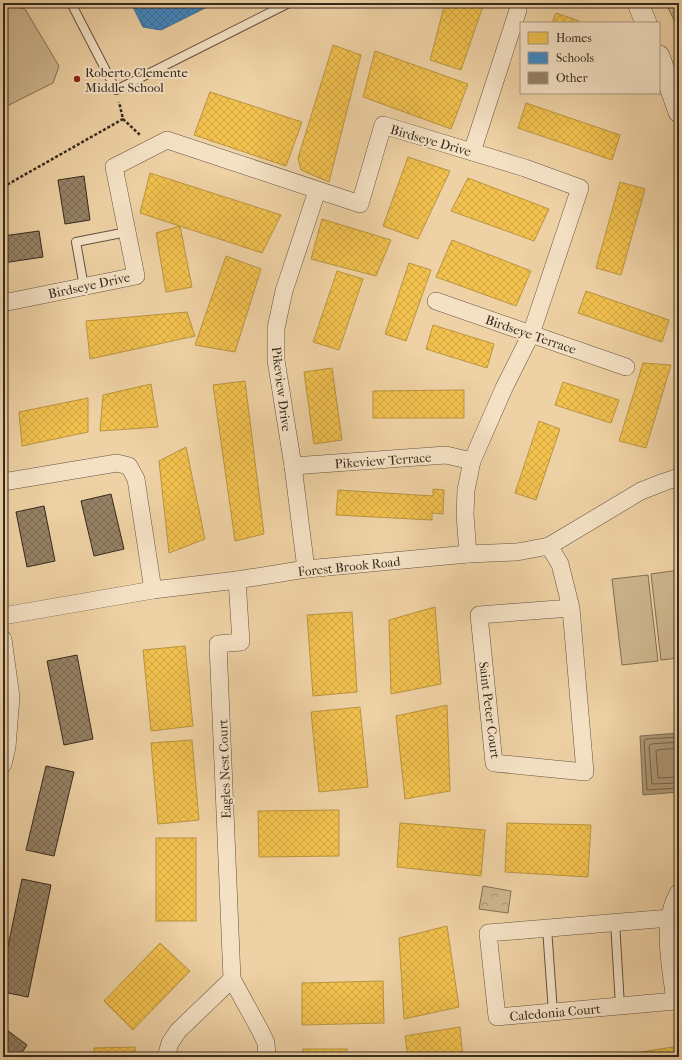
<svg xmlns="http://www.w3.org/2000/svg" width="682" height="1060" font-family="'IM FELL French Canon',serif">
  <style>
    .grass { fill: #ceb58d; stroke: #817056 }
    .forest { fill: url(#forest-crowns); stroke: #817056 }
    .water { fill: #af9876; stroke: #7e6c53 }
    .homes { fill: url(#homes-cross-hatch); stroke: #b99440 }
    .schools { fill: url(#schools-cross-hatch); stroke: #3c6c93 }
    .lines { fill: none; stroke-linecap: round; stroke-linejoin: round }
    .shore { stroke: #72614a; stroke-width: 1 }
    .building { fill: url(#building-cross-hatch); stroke: #342a1e }
    .service-casing { stroke: #625440; stroke-width: 10 }
    .minor-casing { stroke: #625440; stroke-width: 18 }
    .tertiary-casing { stroke: #625440; stroke-width: 22 }
    .path { stroke: #342a1e; stroke-width: 2.5; stroke-dasharray: 3 2; stroke-linecap: butt }
    .service { stroke: #f4e1c4; stroke-width: 8 }
    .minor { stroke: #f4e1c4; stroke-width: 17 }
    .tertiary { stroke: #f4e1c4; stroke-width: 21 }
    .poi-dot { fill: #8f2418; stroke: #f4e1c4; stroke-width: 1.5 }
    .labels { text-anchor: middle; stroke-width: 4; stroke-linejoin: round; paint-order: stroke }
    .poi-label { font-size: 13px; fill: #342a1e; stroke: #f4e1c4; text-anchor: start }
    .street-label { font-size: 13px; fill: #342a1e; stroke: #f4e1c4 }
  </style>
  <defs>
    <pattern id="forest-crowns" width="20" height="18" patternUnits="userSpaceOnUse"><rect width="20" height="18" fill="#ceb58d"/><path d="M2 6a3 3 0 1 1 6 0M12 15a3 3 0 1 1 6 0" fill="none" stroke="#a89373"/></pattern>
    <pattern id="homes-cross-hatch" width="8" height="8" patternUnits="userSpaceOnUse"><rect width="8" height="8" fill="#f2c14e"/><path d="M0 0l8 8M0 8l8-8" fill="none" stroke="#d0a644"/></pattern>
    <pattern id="schools-cross-hatch" width="8" height="8" patternUnits="userSpaceOnUse"><rect width="8" height="8" fill="#3f88c5"/><path d="M0 0l8 8M0 8l8-8" fill="none" stroke="#366f9f"/></pattern>
    <pattern id="building-cross-hatch" width="8" height="8" patternUnits="userSpaceOnUse"><rect width="8" height="8" fill="#958164"/><path d="M0 0l8 8M0 8l8-8" fill="none" stroke="#7a6a52"/></pattern>
  </defs>
  <rect width="100%" height="100%" fill="#eed1a4"/>
  <filter id="stains"><feTurbulence type="fractalNoise" baseFrequency=".005" numOctaves="4"/><feColorMatrix values="0 0 0 0 .2 0 0 0 0 .09 0 0 0 0 .02 0 0 0 .5 -.17"/></filter>
  <radialGradient id="worn" r=".72"><stop offset=".6" stop-color="#630" stop-opacity="0"/><stop offset="1" stop-color="#630" stop-opacity=".3"/></radialGradient>
  <g class="grass">
    <polygon points="5,4 25,9 59,66 53,83 3,108 3,5"/>
    <polygon points="679,570 679,658 661,660 651,574"/>
    <polygon points="648,575 658,661 622,665 612,579"/>
  </g>
  <g class="forest">
    <polygon points="666,3 679,3 679,32 678,29"/>
    <polygon points="483,886 511,891 508,913 479,909"/>
  </g>
  <polygon class="water" points="679,733 679,792 643,795 640,736"/>
  <g class="homes">
    <polygon points="445,3 484,3 461,70 430,60"/>
    <polygon points="534,3 555,3 553,8"/>
    <polygon points="556,13 579,21 579,23 552,23"/>
    <polygon points="333,45 361,55 329,182 301,170 298,158"/>
    <polygon points="375,51 468,84 451,129 363,97"/>
    <polygon points="210,92 302,122 286,166 194,135"/>
    <polygon points="526,103 620,135 612,160 518,128"/>
    <polygon points="408,157 450,171 418,239 383,226"/>
    <polygon points="150,173 281,215 262,253 140,213"/>
    <polygon points="468,178 549,209 534,241 451,211"/>
    <polygon points="620,182 645,189 621,275 596,268"/>
    <polygon points="322,219 391,240 376,276 311,259"/>
    <polygon points="180,226 192,287 166,292 156,233"/>
    <polygon points="452,240 531,271 516,306 436,277"/>
    <polygon points="226,256 261,269 235,352 195,345"/>
    <polygon points="409,263 431,270 406,341 385,334"/>
    <polygon points="337,271 363,279 339,350 313,342"/>
    <polygon points="586,291 669,320 662,342 578,313"/>
    <polygon points="187,312 195,336 90,359 86,321"/>
    <polygon points="433,325 494,344 487,368 426,349"/>
    <polygon points="643,363 671,365 646,448 619,441"/>
    <polygon points="332,368 342,440 314,444 304,372"/>
    <polygon points="245,381 264,534 235,541 213,385"/>
    <polygon points="563,382 619,400 611,423 555,405"/>
    <polygon points="151,384 158,427 100,431 103,395"/>
    <polygon points="464,390 464,418 373,418 373,391"/>
    <polygon points="88,398 88,432 22,446 19,412"/>
    <polygon points="3,413 4,413 6,451 3,451"/>
    <polygon points="539,421 560,429 536,500 515,493"/>
    <polygon points="186,447 205,539 169,553 159,461"/>
    <polygon points="433,489 444,490 443,514 432,513 432,520 336,515 338,490 433,496"/>
    <polygon points="435,607 441,684 391,694 389,620"/>
    <polygon points="352,612 357,692 313,696 307,615"/>
    <polygon points="185,646 193,726 151,731 143,650"/>
    <polygon points="447,705 450,791 405,799 396,716"/>
    <polygon points="360,707 368,787 319,792 311,712"/>
    <polygon points="192,740 199,820 158,824 151,743"/>
    <polygon points="339,810 339,856 259,857 258,811"/>
    <polygon points="400,823 485,830 481,876 397,867"/>
    <polygon points="507,823 591,825 588,877 505,872"/>
    <rect x="156" y="838" width="40" height="83"/>
    <polygon points="447,926 459,1007 404,1019 399,938"/>
    <polygon points="160,943 190,971 133,1030 104,1001"/>
    <polygon points="383,981 384,1023 302,1025 302,983"/>
    <polygon points="460,1027 463,1057 408,1057 405,1036"/>
    <polygon points="679,1046 679,1057 610,1057"/>
    <polygon points="135,1047 135,1057 94,1057 94,1048"/>
    <rect x="303" y="1049" width="44" height="8"/>
    <polygon points="592,1055 591,1057 565,1057"/>
  </g>
  <polygon class="schools" points="131,3 215,3 161,30 143,27"/>
  <g class="lines">
    <g class="shore">
      <polyline points="679,737 646,739 644,741 647,790 679,788"/>
      <polyline points="679,742 651,744 649,746 652,784 679,783"/>
      <polyline points="679,748 657,750 656,751 658,778 679,777"/>
    </g>
  </g>
  <g class="building">
    <polygon points="84,176 90,220 65,224 58,180"/>
    <polygon points="39,231 43,257 3,263 3,236"/>
    <polygon points="111,494 124,549 94,556 81,501"/>
    <polygon points="44,506 55,561 27,567 16,512"/>
    <polygon points="77,655 93,739 64,745 47,661"/>
    <polygon points="46,766 74,772 54,856 26,850"/>
    <polygon points="22,879 51,885 28,997 3,992 3,970"/>
    <polygon points="3,1027 27,1045 19,1057 3,1057"/>
  </g>
  <g class="lines">
    <defs>
      <g id="service">
        <polyline points="71,3 116,90 289,3"/>
        <polyline points="84,287 76,242 127,232"/>
        <polyline points="615,922 620,1006"/>
        <polyline points="547,928 553,1012"/>
      </g>
      <g id="minor">
        <polyline points="472,152 518,10"/>
        <polyline points="436,301 626,367"/>
        <polyline points="3,303 136,276 114,167 167,140 360,204 383,125 525,168 580,188 531,334 504,388 472,461 466,490 465,515 468,554"/>
        <polyline points="293,466 446,455 472,461"/>
        <polyline points="3,482 117,463 129,466 136,479 153,590"/>
        <polyline points="549,546 560,564 571,608 585,772 494,763 479,615 571,608"/>
        <polyline points="306,569 293,466 276,360 276,328 284,291 317,191"/>
        <polyline points="237,580 241,642 218,644 232,979 261,1032 266,1043 267,1057"/>
        <polyline points="3,616 153,590 237,580 306,569 468,554 517,552 549,546 641,491 664,482 679,477"/>
        <polyline points="3,639 11,697 7,747 3,764"/>
        <path d="M670,918L488,933L497,1017L675,1001C671,967 660,923 679,892"/>
        <polyline points="166,1057 170,1043 178,1031 232,979"/>
      </g>
      <g id="tertiary">
        <polyline points="638,3 646,23"/>
        <polyline points="659,56 679,112"/>
      </g>
    </defs>
    <use href="#service" class="service-casing"/>
    <use href="#minor" class="minor-casing"/>
    <use href="#tertiary" class="tertiary-casing"/>
    <g class="path">
      <polyline points="123,119 140,135"/>
      <polyline points="3,187 123,119 119,102"/>
    </g>
    <use href="#service" class="service"/>
    <use href="#minor" class="minor"/>
    <use href="#tertiary" class="tertiary"/>
  </g>
  <circle class="poi-dot" cx="77" cy="79" r="4"/>
  <g class="labels">
    <g class="poi-label">
      <text x="85" y="77">Roberto Clemente<tspan x="85" dy="15">Middle School</tspan></text>
    </g>
    <g class="street-label">
      <text transform="translate(431 140) rotate(16)" y="5">Birdseye Drive</text>
      <text transform="translate(89 285) rotate(-12)" y="5">Birdseye Drive</text>
      <text transform="translate(531 334) rotate(19)" y="5">Birdseye Terrace</text>
      <text transform="translate(282 389) rotate(83)" y="5">Pikeview Drive</text>
      <text transform="translate(383 460) rotate(-4)" y="5">Pikeview Terrace</text>
      <text transform="translate(349 566) rotate(-6)" y="5">Forest Brook Road</text>
      <text transform="translate(490 710) rotate(83)" y="5">Saint Peter Court</text>
      <text transform="translate(224 769) rotate(-92)" y="5">Eagles Nest Court</text>
      <text transform="translate(555 1012) rotate(-5)" y="5">Caledonia Court</text>
    </g>
  </g>
  <rect width="682" height="1060" fill="none" stroke="#eed1a4" stroke-width="16"/>
  <rect x="4" y="4" width="674" height="1052" fill="none" stroke="#342a1e" stroke-width="2"/>
  <rect x="8" y="8" width="666" height="1044" fill="none" stroke="#342a1e"/>
  <rect x="520" y="22" width="140" height="72" fill="#f4e1c4" stroke="#a79882"/>
  <rect x="528" y="32" width="20" height="12" fill="#f2c14e" stroke="#a79882"/>
  <text x="556" y="42" font-size="12" fill="#342a1e">Homes</text>
  <rect x="528" y="52" width="20" height="12" fill="#3f88c5" stroke="#a79882"/>
  <text x="556" y="62" font-size="12" fill="#342a1e">Schools</text>
  <rect x="528" y="72" width="20" height="12" fill="#958164" stroke="#a79882"/>
  <text x="556" y="82" font-size="12" fill="#342a1e">Other</text>
  <rect width="100%" height="100%" filter="url(#stains)"/>
  <rect width="100%" height="100%" fill="url(#worn)"/>
</svg>
